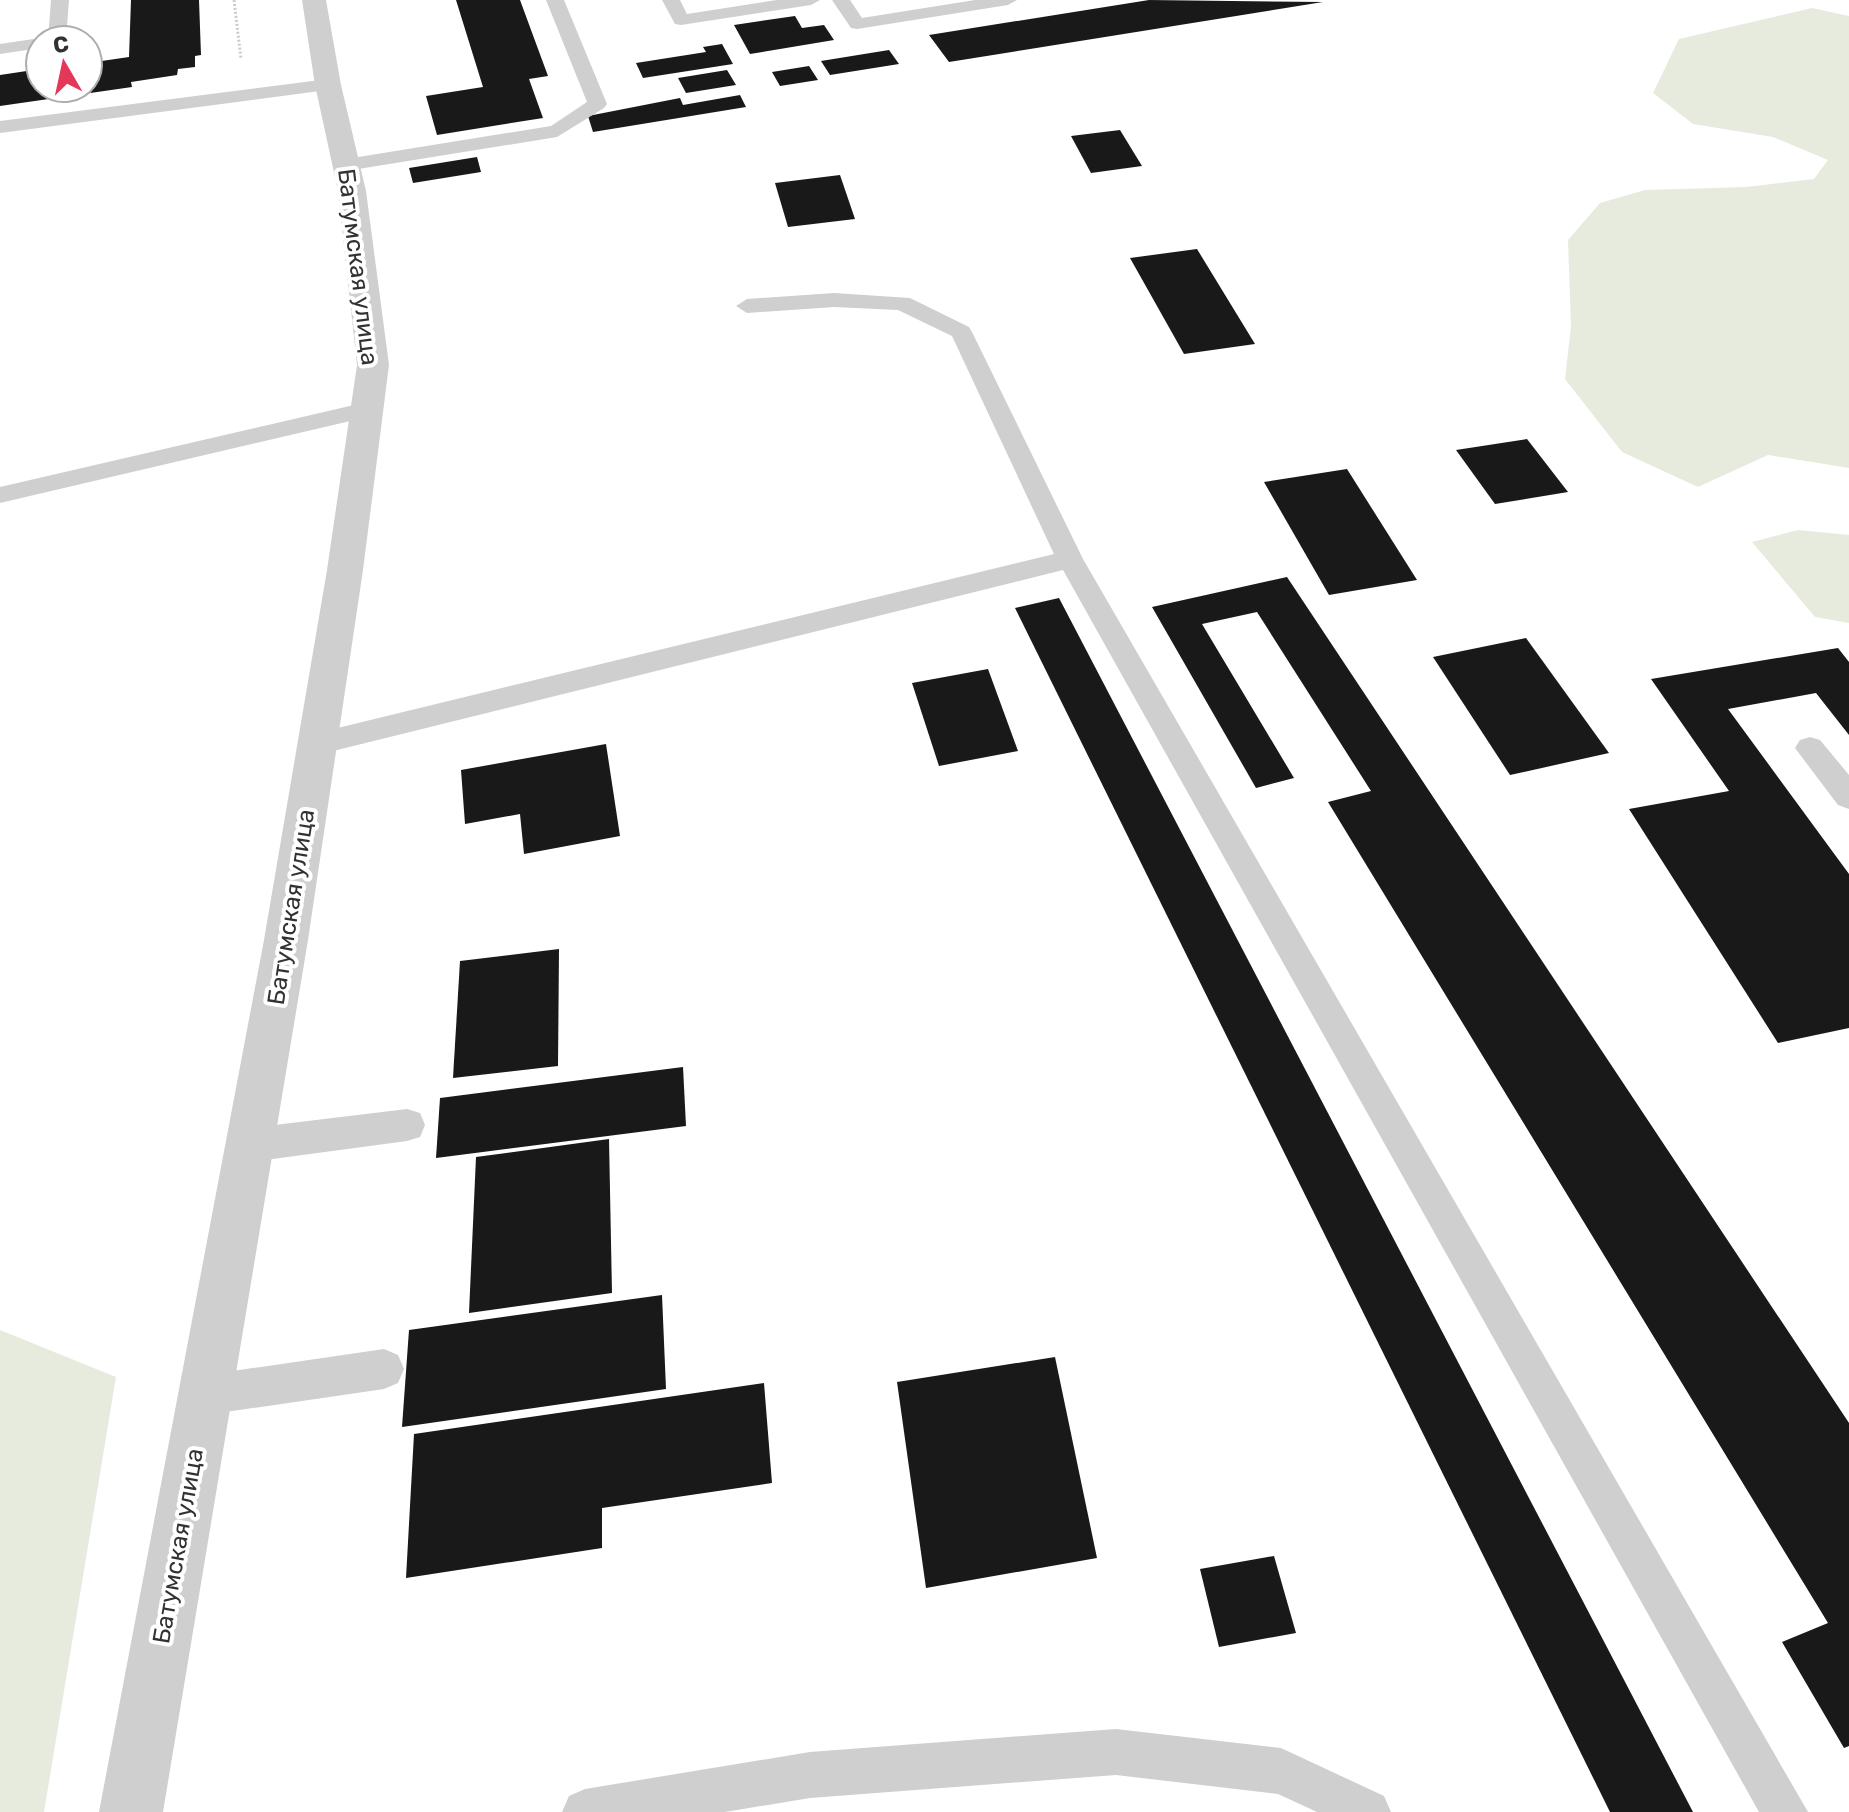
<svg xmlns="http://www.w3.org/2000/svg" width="1849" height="1812" font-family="Rubik,sans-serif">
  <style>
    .green { fill: #e7ebde }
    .building { fill: #191919 }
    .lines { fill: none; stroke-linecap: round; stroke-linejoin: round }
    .path { stroke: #ccc; stroke-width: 3; stroke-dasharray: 2 2; stroke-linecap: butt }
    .service { fill: #cfcfcf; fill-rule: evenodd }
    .minor { fill: #cfcfcf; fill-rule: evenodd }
    .labels { text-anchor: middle; stroke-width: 8; stroke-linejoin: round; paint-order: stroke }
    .street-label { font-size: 24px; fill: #323232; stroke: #fff }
  </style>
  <rect width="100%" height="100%" fill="#fff"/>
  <g class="green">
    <polygon points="1812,8 1849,16 1849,468 1768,455 1698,487 1622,452 1565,379 1571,326 1568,240 1600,203 1645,190 1746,187 1814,179 1828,160 1773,137 1693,124 1653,93 1679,39"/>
    <polygon points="1798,530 1849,535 1849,623 1815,617 1752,542"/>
    <polygon points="0,1330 116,1377 44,1812 0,1812"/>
  </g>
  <g class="building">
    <polygon points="131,0 199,0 201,55 195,56 195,67 178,69 177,75 131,82 132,87 0,106 0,75 40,69 40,88 88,88 88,63 129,57"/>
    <polygon points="456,0 520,0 548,76 529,79 543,118 437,135 426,96 483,87"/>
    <polygon points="1149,0 1323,2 949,62 929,35"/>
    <polygon points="795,16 802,28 824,25 834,40 750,54 734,25"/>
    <polygon points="722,44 733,64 643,78 636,63 706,52 703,47"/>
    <polygon points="889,50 899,64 830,75 821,61"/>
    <polygon points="809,66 818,80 780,86 772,72"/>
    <polygon points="727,70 736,85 686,93 678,78"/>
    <polygon points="740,95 746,107 593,132 588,116 680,98 683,105"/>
    <polygon points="1120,130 1142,166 1091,173 1071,136"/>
    <polygon points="477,157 481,172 413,183 409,168"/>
    <polygon points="840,175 855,219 788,227 775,183"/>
    <polygon points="1197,249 1255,344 1184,354 1130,258"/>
    <polygon points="1527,439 1568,492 1495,504 1456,450"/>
    <polygon points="1347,469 1417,580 1329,595 1264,482"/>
    <polygon points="1287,577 1849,1423 1849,1746 1844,1748 1782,1642 1828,1623 1328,802 1371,791 1257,612 1202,624 1294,778 1256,788 1152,607"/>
    <polygon points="1059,598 1693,1812 1610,1812 1015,608"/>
    <polygon points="1526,638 1609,753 1510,775 1433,657"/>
    <polygon points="1838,648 1849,662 1849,735 1816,693 1728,709 1849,874 1849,1028 1778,1043 1629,809 1729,791 1651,679"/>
    <polygon points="988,669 1018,751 939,766 912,683"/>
    <polygon points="606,744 620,836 524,854 520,814 465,824 461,770"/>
    <polygon points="559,949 558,1066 453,1078 460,961"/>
    <polygon points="683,1067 686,1126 436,1158 440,1098"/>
    <polygon points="609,1139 612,1293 469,1313 476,1157"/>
    <polygon points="662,1295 666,1389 402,1427 409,1330"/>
    <polygon points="1055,1357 1097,1558 926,1588 897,1382"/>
    <polygon points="764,1383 772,1483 602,1508 602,1548 406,1578 414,1434"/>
    <polygon points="1274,1556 1296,1633 1219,1647 1200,1569"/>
  </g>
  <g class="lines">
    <polyline class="path" points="234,0 241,59"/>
    <g class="service">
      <polygon points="51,0 69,0 66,40 48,40"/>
      <polygon points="546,0 564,0 607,104 604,108 557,137 346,171 339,169 336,165 339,161 346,159 551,126 587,102"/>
      <polygon points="662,0 680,0 687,14 777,0 820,0 811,5 681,25 675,24"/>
      <polygon points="832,0 850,0 862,18 975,0 1017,0 1008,5 857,29 851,28"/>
      <polygon points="40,38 47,40 40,40 40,48 0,54 0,44"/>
      <polygon points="328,79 337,85 335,89 0,133 0,121"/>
      <polygon points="834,293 910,298 969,327 972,332 1083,559 1808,1812 1759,1812 1063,570 317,755 307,752 302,744 307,736 317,733 1054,554 952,336 898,310 834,307 747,313 736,306 747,299"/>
      <polygon points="367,402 376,405 379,410 376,415 0,503 0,487"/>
      <polygon points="1810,737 1820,740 1849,775 1849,809 1838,805 1795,748 1800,740"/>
      <polygon points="407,1109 420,1113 425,1125 420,1137 407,1141 250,1162 237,1157 232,1145 237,1133 250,1128"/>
      <polygon points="384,1349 398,1355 404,1369 398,1383 384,1389 205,1415 191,1409 185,1395 191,1381 205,1375"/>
      <polygon points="1116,1729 1281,1748 1384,1796 1391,1812 1317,1812 1278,1794 1116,1775 810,1798 725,1812 562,1812 569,1796 585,1789 810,1752"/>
    </g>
    <polygon class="minor" points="302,0 326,0 341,85 366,191 389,365 363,570 308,940 163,1812 99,1812 264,940 327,570 357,365 338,191 315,85"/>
  </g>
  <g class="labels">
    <g class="street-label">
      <text transform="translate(358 267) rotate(83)" y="8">Батумская улица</text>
      <text transform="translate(291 907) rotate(-81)" y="8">Батумская улица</text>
      <text transform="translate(178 1546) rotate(-80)" y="8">Батумская улица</text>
    </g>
  </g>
  <g transform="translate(64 64) rotate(351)"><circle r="38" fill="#ffffff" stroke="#adadad" stroke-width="2"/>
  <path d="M0-6L14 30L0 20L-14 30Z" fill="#e53859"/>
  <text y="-12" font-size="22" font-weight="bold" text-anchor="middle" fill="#323232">С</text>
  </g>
</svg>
